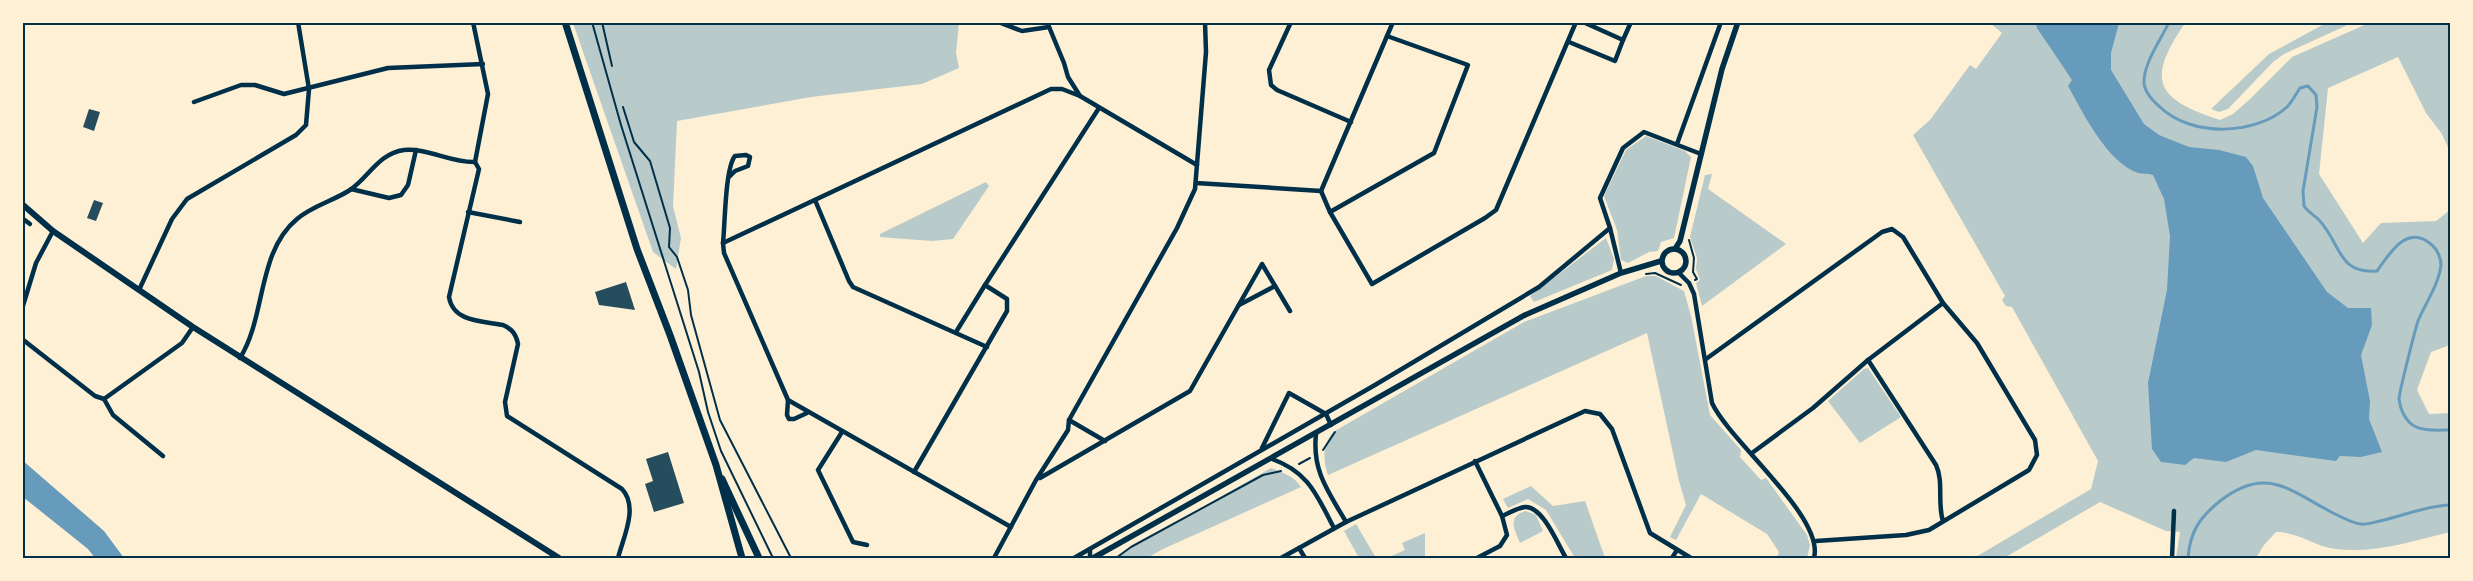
<svg xmlns="http://www.w3.org/2000/svg" width="2473" height="581" font-family="'Noto Serif',serif">
  <style>
    .green { fill: #b9caca }
    .water { fill: #669bbc }
    .lines { fill: none; stroke-linecap: round; stroke-linejoin: round }
    .stream { stroke: #669bbc; stroke-width: 3 }
    .building { fill: #264d5e }
    .path { stroke: #003049; stroke-width: 2 }
    .service { stroke: #003049; stroke-width: 2 }
    .minor { stroke: #003049; stroke-width: 4.5 }
    .tertiary { stroke: #003049; stroke-width: 5.5 }
    .secondary { stroke: #003049; stroke-width: 6 }
    .primary { stroke: #003049; stroke-width: 7 }
    .neatline { fill: none; stroke: #003049; stroke-width: 2 }
  </style>
  <rect width="100%" height="100%" fill="#fdf0d5"/>
  <g class="green">
    <polygon points="2328,22 2352,23 2284,54 2273,62 2228,109 2219,112 2211,109 2269,54"/>
    <polygon points="573,23 959,23 956,53 959,68 922,84 811,97 677,121 673,206 681,238 676,269 653,252"/>
    <path d="M1990,23H2185C2146,80 2155,99 2220,120L2233,114L2250,99L2292,57L2369,23H2448L2450,25V152L2442,134L2426,113L2398,57L2328,88L2319,174L2363,243L2381,223L2436,221L2450,210V345L2431,352L2417,390L2429,414L2450,413V532C2413,541 2374,554 2335,549C2314,546 2298,532 2276,532L2264,545L2256,558H2176L2180,532L2166,531L2100,502L2004,558H1974L2091,489L2098,461L2012,307L2006,306L2002,300L2005,296L1913,135L1930,120L1970,65L1976,69L2002,33Z"/>
    <polygon points="1646,136 1685,151 1691,157 1674,238 1661,242 1658,251 1649,252 1628,263 1621,260 1617,230 1604,196 1626,150"/>
    <polygon points="1712,174 1708,189 1786,244 1702,306 1696,283 1700,280 1696,269 1697,258 1690,237 1705,175"/>
    <polygon points="986,182 989,186 953,239 932,241 880,237 880,234"/>
    <polygon points="1606,238 1614,259 1612,270 1534,302 1530,296"/>
    <path d="M1646,276H1656L1684,291L1691,316L1710,415L1741,450L1740,457L1761,480L1766,478L1807,535L1810,545L1807,558H1777L1779,552L1767,534L1701,494L1676,540L1670,537L1686,505L1679,481L1647,333L1328,475C1323,460 1322,445 1333,432L1524,322Z"/>
    <polygon points="1868,368 1901,417 1860,443 1828,401 1864,369"/>
    <path d="M1271,468C1283,473 1294,476 1301,487L1163,549L1147,558H1114Z"/>
    <polygon points="1531,486 1553,506 1585,501 1605,558 1575,558 1546,510 1528,499 1508,508 1503,499"/>
    <path d="M1526,511L1536,515L1543,531L1520,543C1514,529 1507,516 1526,511Z"/>
    <polygon points="1356,524 1376,558 1359,558 1344,531"/>
    <polygon points="1425,533 1425,558 1387,558 1405,550 1402,543"/>
  </g>
  <g class="water">
    <path d="M2036,23H2119L2111,53V70L2144,124L2159,135L2189,147L2219,150L2246,157L2253,166L2263,198L2327,292L2348,308H2371L2372,325L2361,355L2370,401L2369,419L2382,452L2361,457L2340,456L2336,461L2256,450L2226,462L2194,458L2185,465L2161,462L2152,449L2148,383L2167,290L2170,236L2164,199L2153,175C2148,173 2143,174 2138,173C2107,162 2083,113 2068,86L2072,80L2037,28Z"/>
    <polygon points="22,460 104,531 124,558 95,558 88,549 23,497"/>
  </g>
  <g class="lines">
    <g class="stream">
      <path d="M2169,22C2161,40 2144,62 2144,82C2144,92 2153,101 2160,107C2191,137 2255,136 2287,107C2292,102 2296,94 2300,88L2308,86L2316,95L2317,107L2303,191L2304,206C2308,212 2314,215 2319,220C2341,243 2337,274 2377,271C2390,253 2407,223 2432,245C2437,249 2441,258 2441,265C2439,284 2425,304 2418,321C2415,330 2399,393 2399,399C2400,407 2404,417 2410,423C2420,432 2438,430 2450,430"/>
      <path d="M2188,558C2190,532 2199,518 2220,501C2266,465 2289,490 2333,513C2342,517 2351,523 2361,524C2367,525 2374,522 2380,521C2402,516 2429,505 2450,505"/>
    </g>
  </g>
  <g class="building">
    <polygon points="89,109 100,112 94,131 83,127"/>
    <polygon points="94,200 103,203 96,221 87,218"/>
    <polygon points="626,282 635,310 599,305 595,292"/>
    <polygon points="668,452 684,503 654,512 645,484 653,481 646,459"/>
  </g>
  <g class="lines">
    <g class="path">
      <polyline points="602,22 612,66"/>
      <polyline points="623,107 634,142 650,161 670,228 669,247 677,257 688,290 691,315 720,420 791,558"/>
      <polyline points="1689,240 1694,258 1693,272 1697,279 1695,280"/>
      <polyline points="1646,274 1655,273 1681,285"/>
      <polyline points="1323,450 1335,432"/>
      <polyline points="1299,464 1310,458"/>
      <polyline points="1116,558 1131,547 1263,475 1281,471"/>
    </g>
    <polyline class="service" points="592,22 621,125 699,372 708,412 721,451 773,558"/>
    <g class="minor">
      <polyline points="998,22 1022,31 1049,27"/>
      <polyline points="1047,22 1064,63 1068,77 1080,96 1197,165"/>
      <polyline points="1291,22 1269,70 1271,85 1277,90 1351,122"/>
      <polyline points="1583,22 1623,40 1631,22"/>
      <polyline points="1569,42 1615,61 1623,40"/>
      <polyline points="194,102 241,85 255,85 284,94 388,68 483,64"/>
      <polyline points="1677,144 1721,22"/>
      <path d="M475,162L479,169L449,297C453,322 482,321 503,325C512,329 516,334 518,344L505,402L507,416L622,489C639,507 623,538 618,558"/>
      <path d="M729,177L735,171L748,166L750,157L746,155L735,156C725,168 725,225 723,243L724,253L788,400L1011,527"/>
      <polyline points="1196,183 1321,191"/>
      <polyline points="351,189 389,198 401,195 408,185 416,150"/>
      <polyline points="1321,191 1330,212 1372,284 1485,218 1496,210 1576,22"/>
      <polyline points="1321,191 1393,22"/>
      <polyline points="815,200 849,281 853,287 987,347"/>
      <polyline points="468,212 520,222"/>
      <polyline points="1330,212 1434,153 1468,65 1387,36"/>
      <polyline points="22,218 30,224"/>
      <polyline points="1610,228 1621,273"/>
      <polyline points="723,243 1051,89 1062,89 1080,96"/>
      <path d="M1678,272L1689,283L1694,294L1712,403C1730,442 1825,517 1814,558"/>
      <polyline points="139,290 172,219 187,199 296,135 306,125 309,89 298,22"/>
      <polyline points="1239,305 1275,286"/>
      <polyline points="22,309 36,263 53,231"/>
      <polyline points="956,332 985,285"/>
      <polyline points="22,339 95,396 104,399 182,343 193,327"/>
      <path d="M240,358C266,317 257,252 297,219C312,206 333,201 350,190C368,178 379,153 404,150C428,148 451,163 475,162L488,94L473,22"/>
      <polyline points="1706,359 1882,232 1892,229 1903,237 1943,303 1977,343 2035,440 2037,455 2029,470 1929,530 1906,535 1816,541"/>
      <path d="M1868,360L1936,465C1944,482 1937,503 1943,521"/>
      <polyline points="104,399 113,415 163,456"/>
      <polyline points="788,400 787,415 789,419 794,419 807,413"/>
      <polyline points="1069,420 1105,441"/>
      <polyline points="842,432 818,470 853,542 867,545"/>
      <path d="M1316,434C1312,471 1328,491 1346,522"/>
      <polyline points="1262,448 1289,393 1326,414 1331,425"/>
      <polyline points="1752,453 1813,408 1868,360 1943,303"/>
      <path d="M1272,459C1309,472 1317,496 1334,528"/>
      <polyline points="1475,461 1502,516 1507,535 1500,546 1477,558"/>
      <polyline points="914,472 1007,311 1007,299 985,285 1099,108"/>
      <polyline points="1040,478 1190,391 1262,264 1290,311"/>
      <path d="M1502,516C1509,513 1517,508 1525,507C1543,506 1558,545 1566,558"/>
      <polyline points="1299,548 1305,558"/>
      <polyline points="1090,549 1090,558"/>
      <polyline points="994,558 1036,480 1068,430 1069,420 1177,228 1195,189 1206,52 1205,22"/>
      <polyline points="1074,558 1375,385 1539,287 1610,228 1600,198 1623,148 1644,132 1701,154"/>
      <polyline points="1281,558 1346,522 1585,411 1600,414 1612,429 1650,533 1691,558"/>
      <polyline points="1672,558 1677,550"/>
      <polyline points="2172,558 2174,511"/>
    </g>
    <g class="tertiary">
      <circle cx="1674" cy="261" r="12"/>
      <polyline points="1675,249 1680,241 1722,69 1738,22"/>
      <polyline points="1093,558 1525,315 1621,273 1661,261"/>
    </g>
    <polyline class="secondary" points="22,204 53,231 193,327 559,558"/>
    <g class="primary">
      <polyline points="565,22 637,249 670,335 716,465 742,558"/>
      <polyline points="722,479 759,558"/>
    </g>
  </g>
  <rect width="2473" height="581" fill="none" stroke="#fdf0d5" stroke-width="48"/>
  <rect x="24" y="24" width="2425" height="533" class="neatline"/>
</svg>
